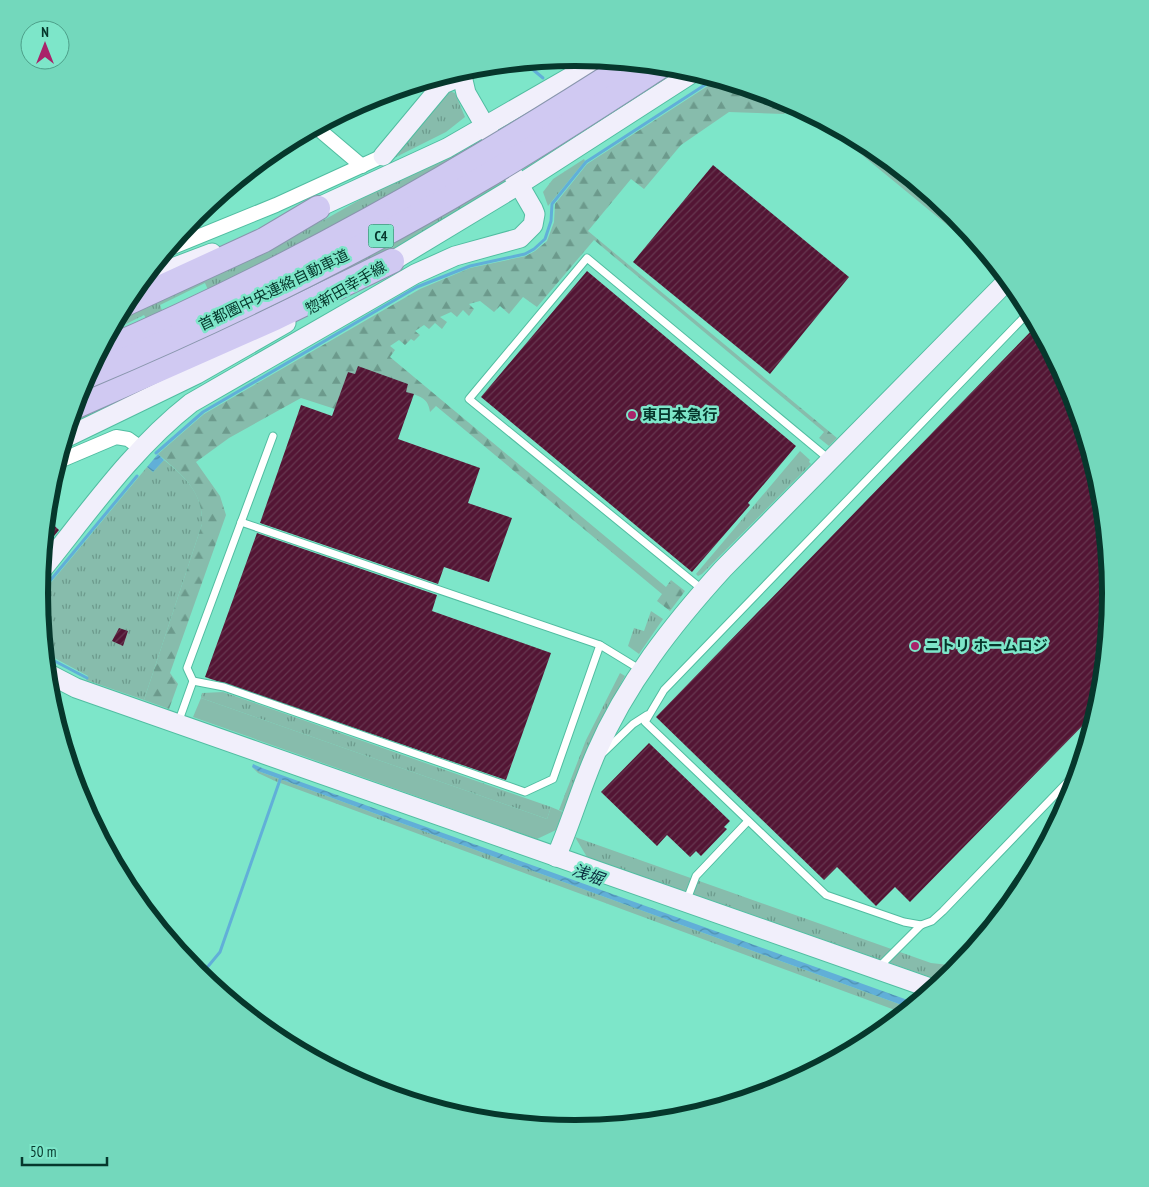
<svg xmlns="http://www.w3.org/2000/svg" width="1149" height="1187" font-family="'PT Sans Narrow','Noto Sans JP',sans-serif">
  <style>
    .grass { fill: url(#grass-tufts) }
    .forest { fill: url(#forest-firs) }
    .garden { fill: #87bcac }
    .water { fill: url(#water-waves) }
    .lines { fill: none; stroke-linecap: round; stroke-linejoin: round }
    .stream { stroke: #61afd8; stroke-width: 3 }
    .building { fill: url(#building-hatch) }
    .lane-casing { stroke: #51bda1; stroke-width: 9 }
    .street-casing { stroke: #51bda1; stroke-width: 16 }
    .secondary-casing { stroke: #51bda1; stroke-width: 21 }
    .highway-casing { stroke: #8996ad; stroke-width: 26 }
    .lane { stroke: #fff; stroke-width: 7 }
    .street { stroke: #fff; stroke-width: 14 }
    .secondary { stroke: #f1effb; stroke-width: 19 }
    .highway { stroke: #d0c9f2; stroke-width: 24 }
    .highway-bridge-casing { stroke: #8996ad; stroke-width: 26; stroke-linecap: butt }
    .highway-bridge { stroke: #d0c9f2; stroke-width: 24 }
    .poi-dot { fill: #a9226a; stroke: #7de6c9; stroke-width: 2 }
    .labels { text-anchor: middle; stroke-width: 5; stroke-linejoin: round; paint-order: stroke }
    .shield { fill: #7de6c9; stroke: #2a6c5b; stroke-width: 1 }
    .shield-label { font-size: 14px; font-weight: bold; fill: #06372c }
    .street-label { font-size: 15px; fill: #06372c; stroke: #7de6c9 }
    .poi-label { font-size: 15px; font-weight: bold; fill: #06372c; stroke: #7de6c9; text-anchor: start }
    .water-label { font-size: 16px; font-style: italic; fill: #0b2f40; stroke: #7de6c9 }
    .rim { fill: none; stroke: #06372c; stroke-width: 6 }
  </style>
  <defs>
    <pattern id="grass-tufts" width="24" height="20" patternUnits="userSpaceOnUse" patternTransform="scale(1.25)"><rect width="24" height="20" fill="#87bcac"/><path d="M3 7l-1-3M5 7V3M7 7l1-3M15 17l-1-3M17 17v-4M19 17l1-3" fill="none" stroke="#6c9a8c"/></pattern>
    <pattern id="forest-firs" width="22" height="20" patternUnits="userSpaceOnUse" patternTransform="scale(1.25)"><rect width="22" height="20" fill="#87bcac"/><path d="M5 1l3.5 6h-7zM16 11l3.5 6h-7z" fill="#6c9a8c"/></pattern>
    <pattern id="water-waves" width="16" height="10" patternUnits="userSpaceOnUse" patternTransform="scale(1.25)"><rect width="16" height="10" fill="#61afd8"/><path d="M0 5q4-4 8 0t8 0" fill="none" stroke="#4e8faf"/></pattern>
    <pattern id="building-hatch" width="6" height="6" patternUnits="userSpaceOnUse" patternTransform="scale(1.25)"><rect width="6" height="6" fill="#531534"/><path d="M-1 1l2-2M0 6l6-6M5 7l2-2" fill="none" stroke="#663850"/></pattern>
  </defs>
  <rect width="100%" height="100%" fill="#7de6c9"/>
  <g class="grass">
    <polygon points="665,76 658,86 528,170 520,167"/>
    <polygon points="449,91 455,93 465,117 446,132 386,162"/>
    <polygon points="480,139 485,140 457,162 209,292 205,283 160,305 163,313 147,320 144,315 110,332 120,313 324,220 393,181"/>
    <polygon points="584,159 585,161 548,206 543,192 553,179"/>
    <polygon points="507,177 506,183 370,265 76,400 79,390"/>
    <polygon points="164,381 67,430 70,420"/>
    <polygon points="800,451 810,460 809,462 811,464 702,574 698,576 696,574"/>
    <path d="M164,460C186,478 203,493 202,524L144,700L86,680L88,676L45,653L39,597L147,467L153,472Z"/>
    <polygon points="651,611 663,619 639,654 628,646 634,628 644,631"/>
    <polygon points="620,673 625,676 594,734 563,811 559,810 586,740"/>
    <polygon points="223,692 551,807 547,819 201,698 202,693"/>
    <polygon points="252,767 258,771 910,1008 903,1013 275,781 258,773"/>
    <polygon points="575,837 931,963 958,966 943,981 936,979 587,857"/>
  </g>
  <g class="forest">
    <path d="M717,80L780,99L794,106L784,114L729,112L681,145L644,189L631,179L588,231L837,438L829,446L819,438L824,432L594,240L537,307L523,297L509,314L500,306L494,312L480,301L469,304L474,309L469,316L463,310L457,317L451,312L440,317L447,322L442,329L435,323L429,329L424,325L415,331L420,335L414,341L411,339L405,345L399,340L390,346L395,350L390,357L666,587L671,580L685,591L670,611L657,601L662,594L436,406L430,412C428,397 419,396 406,392L408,384L358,366L355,374L348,372L335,409L301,398L229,438L196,462L220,496L226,515L170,673L178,684L169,709L144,700L202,524C203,490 182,475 158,454L204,414L420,289L470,268L526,256L535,251L547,241L554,222L555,204L587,164Z"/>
    <polygon points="801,110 872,148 954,215 991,261 834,132 831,134"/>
  </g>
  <polygon class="garden" points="201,698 547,819 551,807 563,812 556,830 537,839 193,717"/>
  <g class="water">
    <polygon points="158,454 164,460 153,472 147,467"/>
    <polygon points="253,764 262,768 916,1003 910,1008 258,771 252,767"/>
  </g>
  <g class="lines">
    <g class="stream">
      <polyline points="525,63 543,78"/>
      <polyline points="156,453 203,412 417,287 470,266 525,254 534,249 545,239 551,221 552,204 586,162 714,79"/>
      <polyline points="39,594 137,476"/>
      <polyline points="45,656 87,678"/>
      <polyline points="200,976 220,952 281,777"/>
    </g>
  </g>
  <g class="building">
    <polygon points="713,165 849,277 770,374 633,262"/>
    <polygon points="587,271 796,446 748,503 750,505 692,572 481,397"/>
    <polygon points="1036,326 1070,389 1100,489 1110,594 1100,698 1096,712 910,902 895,887 876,906 837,867 824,880 656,717"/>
    <polygon points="358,366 408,384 406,392 414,394 398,439 480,468 468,503 512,518 489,582 444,567 438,584 260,523 301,405 332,416 348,372 355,374"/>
    <polygon points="46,518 59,530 43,549"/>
    <polygon points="257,533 437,595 432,611 551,653 506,780 205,677"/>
    <polygon points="119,628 128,631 123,646 112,641"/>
    <polygon points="649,743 730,821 724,827 727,829 701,856 696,851 690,857 667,835 657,846 601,792"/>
  </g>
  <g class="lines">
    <defs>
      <g id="lane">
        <polyline points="241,522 600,645 641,670"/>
        <polyline points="703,590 469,399 587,258 830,460"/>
        <polyline points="193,681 224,687 525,792 553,779 600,645"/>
        <polyline points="178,723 193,681 187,668 273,436"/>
        <polyline points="604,752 633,724 647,715"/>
        <polyline points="686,902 696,876 748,821"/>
        <polyline points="921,925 904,922 826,895 645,722 664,690 1029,312"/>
        <polyline points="878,968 921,925 932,921 943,911 1078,771"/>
      </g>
      <g id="street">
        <polyline points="316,127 362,166"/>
        <polyline points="168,249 276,205 383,156"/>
        <polyline points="57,462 116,437 128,439 142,449"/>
      </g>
      <g id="secondary">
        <polyline points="383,156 443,84 462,76"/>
        <polyline points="306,213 447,148 600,60"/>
        <polyline points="381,268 520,184 694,72"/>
        <polyline points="143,279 212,253"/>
        <polyline points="65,438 197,374 286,323"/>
        <path d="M41,571C88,513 132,449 191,403L415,274L455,256L520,238L533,225L535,214L533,209L466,93L462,76L464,70"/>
        <polyline points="47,673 76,688 933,989"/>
        <path d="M556,857C571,823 581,787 596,753C626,684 672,625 723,569L1007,281"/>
      </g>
      <g id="highway">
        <polyline points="125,304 264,240 318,208"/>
        <polyline points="74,407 275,318 392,261"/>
      </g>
    </defs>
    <use href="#lane" class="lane-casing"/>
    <use href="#street" class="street-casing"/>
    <use href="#secondary" class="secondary-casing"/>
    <use href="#highway" class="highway-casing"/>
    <use href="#lane" class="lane"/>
    <use href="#street" class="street"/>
    <use href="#secondary" class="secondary"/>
    <use href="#highway" class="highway"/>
    <defs>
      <g id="highway-bridge">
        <path d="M99,352C286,272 459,173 630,63"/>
        <path d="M85,377C220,320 352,256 478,181C540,145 601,105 661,66"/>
      </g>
    </defs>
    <use href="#highway-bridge" class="highway-bridge-casing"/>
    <use href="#highway-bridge" class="highway-bridge"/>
  </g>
  <g class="poi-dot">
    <circle cx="632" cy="415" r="5"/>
    <circle cx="915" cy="646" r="5"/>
  </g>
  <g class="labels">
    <rect class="shield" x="368.5" y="224.5" width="25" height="23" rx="4"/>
    <g class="shield-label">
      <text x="381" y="241">C4</text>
    </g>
    <g class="street-label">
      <text transform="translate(346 288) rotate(-30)" y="5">惣新田幸手線</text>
      <text transform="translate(274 290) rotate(-26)" y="5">首都圏中央連絡自動車道</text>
    </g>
    <g class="poi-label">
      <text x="642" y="420">東日本急行</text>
      <text x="925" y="651">ニトリ ホームロジ</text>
    </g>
    <g class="water-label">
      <text transform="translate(588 874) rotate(20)" y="6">浅堀</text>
    </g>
  </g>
  <path d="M0 0H1149V1187H0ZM48 593a527 527 0 1 1 1054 0a527 527 0 1 1-1054 0Z" fill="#73d8bc" fill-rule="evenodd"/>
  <path class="rim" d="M48 593a527 527 0 1 1 1054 0a527 527 0 1 1-1054 0Z"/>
  <g transform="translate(45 45)"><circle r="24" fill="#7de6c9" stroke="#4da08a"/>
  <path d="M0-4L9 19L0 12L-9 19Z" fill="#a9226a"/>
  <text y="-8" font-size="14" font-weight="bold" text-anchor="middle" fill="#06372c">N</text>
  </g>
  <path d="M22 1157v8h85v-8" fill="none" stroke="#06372c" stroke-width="2.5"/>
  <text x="30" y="1157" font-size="15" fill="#06372c" stroke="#7de6c9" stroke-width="4" paint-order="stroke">50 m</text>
</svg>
